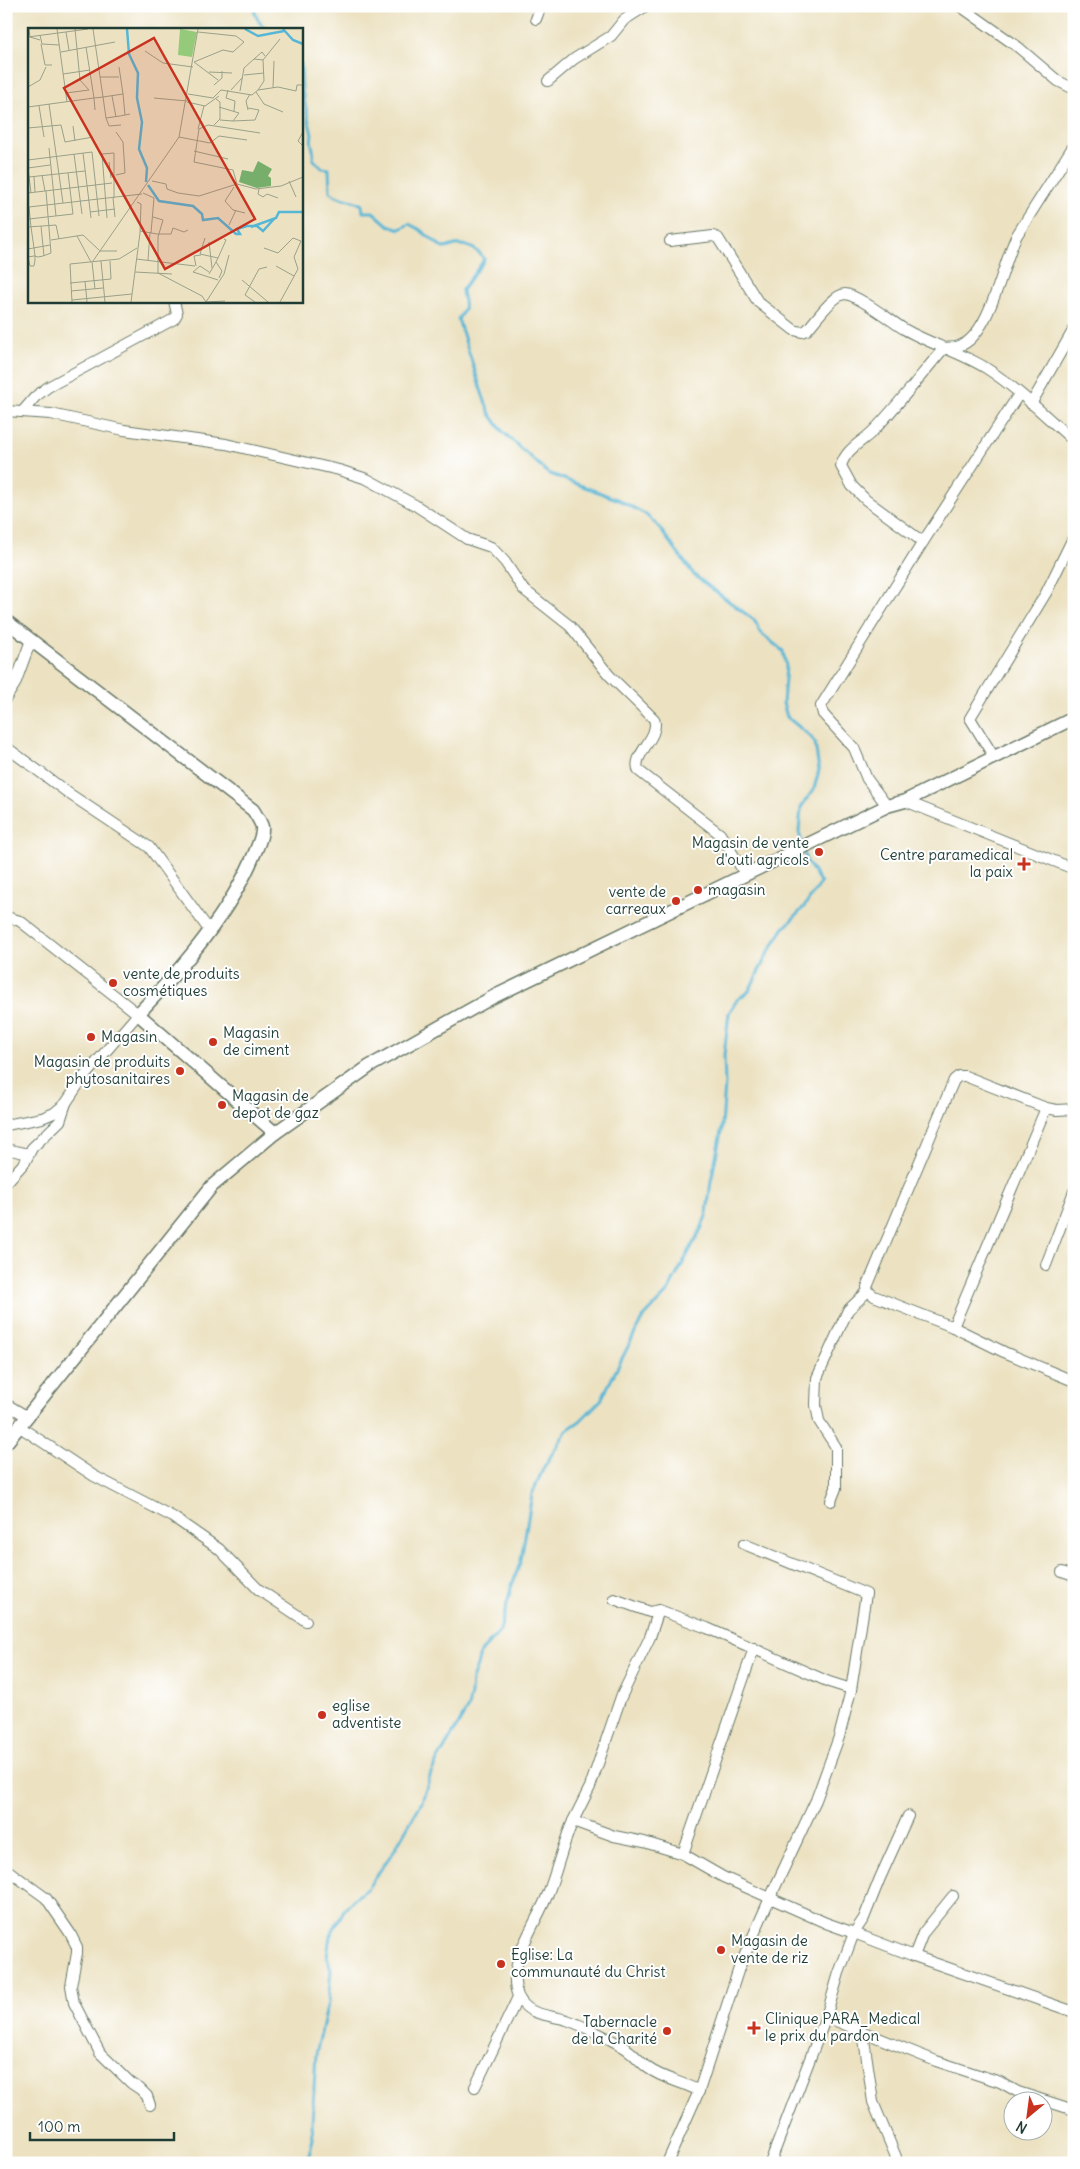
<svg xmlns="http://www.w3.org/2000/svg" width="1080" height="2169" font-family="Delius,sans-serif">
  <style>
    .lines { fill: none; stroke-linecap: round; stroke-linejoin: round }
    .stream { stroke: #56b6d5; stroke-width: 3 }
    .minor-casing { stroke: #677766; stroke-width: 12 }
    .tertiary-casing { stroke: #677766; stroke-width: 15 }
    .minor { stroke: #fff; stroke-width: 10 }
    .tertiary { stroke: #fff; stroke-width: 12 }
    .poi-dot { fill: #c8321e; stroke: #fff; stroke-width: 2 }
    .labels { text-anchor: middle; stroke-width: 4; stroke-linejoin: round; paint-order: stroke }
    .poi-label { font-size: 15px; fill: #1f3d34; stroke: #fff; text-anchor: start }
    .inset-river { fill: none; stroke: #56b6d5; stroke-width: 2.5 }
    .inset-road { fill: none; stroke: #9aa089; stroke-width: 1 }
    .view { fill: #c8321e; fill-opacity: 0.15; stroke: #c8321e; stroke-width: 2.5 }
    .inset-edge { fill: none; stroke: #1f3d34; stroke-width: 2.5 }
  </style>
  <rect width="100%" height="100%" fill="#fff"/>
  <filter id="ink" filterUnits="userSpaceOnUse"><feTurbulence type="fractalNoise" baseFrequency=".02" numOctaves="2"/><feDisplacementMap in="SourceGraphic" scale="10" xChannelSelector="R" yChannelSelector="G"/><feConvolveMatrix kernelMatrix="1 2 1 2 8 2 1 2 1" color-interpolation-filters="sRGB"/></filter>
  <filter id="wash" filterUnits="userSpaceOnUse"><feTurbulence type="fractalNoise" baseFrequency=".0096" numOctaves="4" result="noise"/><feDisplacementMap in="SourceGraphic" scale="20" xChannelSelector="R" yChannelSelector="G"/><feGaussianBlur stdDeviation="1.12" result="paint"/><feColorMatrix in="noise" values="0 0 0 0 0 0 0 0 0 0 0 0 0 0 0 0 0 1.4 0 .05"/><feComposite in="paint" operator="in"/></filter>
  <g filter="url(#wash)">
    <rect width="100%" height="100%" fill="#ece2c2"/>
    <g class="lines">
      <g class="stream">
        <path d="M254,6C254,16 259,23 266,29"/>
        <path d="M301,64L302,91L312,135C309,145 316,150 313,159L322,168L329,169L330,192C340,201 352,198 362,205L363,212H373L388,225L400,229L409,224L419,229L443,248C448,248 451,246 455,245C466,243 479,250 484,259L482,263L462,290C463,304 469,304 458,319L483,396L490,414L503,432L548,473L619,500L645,514L657,525L695,576L754,620L762,634L783,651L786,666L783,703L787,717L810,736L815,743L819,770L814,789L801,807L799,832L802,845"/>
        <polyline points="304,2163 309,2154 313,2139 312,2123 316,2054 328,2003 331,1970 327,1956 330,1936 344,1910 355,1898 367,1889 393,1852 422,1802 431,1773 438,1759 468,1708 471,1694 472,1679 477,1666 480,1653 500,1631 511,1588 521,1560 532,1494 544,1467 567,1430 580,1421 601,1400 642,1319 667,1293 702,1227 707,1213 711,1181 722,1127 725,1084 724,1055 729,1013 737,1000 749,991 768,953 783,929 804,907 821,883 806,860 804,851"/>
      </g>
    </g>
  </g>
  <g filter="url(#ink)">
    <g class="lines">
      <defs>
        <g id="minor">
          <polyline points="960,6 1018,47 1058,81 1074,89"/>
          <polyline points="536,19 541,6"/>
          <polyline points="548,81 574,59 611,36 624,20 646,6"/>
          <path d="M670,241L713,236L718,238L758,302L794,330L802,332L807,330C815,321 834,294 845,294C858,295 891,321 904,329C930,344 960,352 986,368C1017,388 1045,416 1074,441"/>
          <polyline points="1031,404 1074,329"/>
          <path d="M6,411L51,414L124,430L226,444L339,470L367,479L415,505L467,539L491,547L505,562L523,589L570,626L609,675L654,719C661,737 630,756 639,771L720,834L746,875"/>
          <polyline points="23,411 35,397 48,387 174,319 177,314 174,301"/>
          <path d="M923,542L866,500L852,486L841,466C846,448 863,442 875,429C899,404 921,375 944,348C948,347 955,348 959,346C990,337 1003,261 1017,235L1074,145"/>
          <polyline points="6,698 15,684 31,640"/>
          <polyline points="6,747 71,795 149,847 209,930"/>
          <polyline points="994,757 970,718 1046,593 1074,536"/>
          <polyline points="905,801 1074,869"/>
          <polyline points="887,806 867,779 854,748 823,714 821,706 923,542 1019,394"/>
          <polyline points="6,920 10,918 20,921 138,1014 82,1079 66,1103 54,1113 42,1118 6,1125"/>
          <polyline points="1074,1109 1057,1110 1046,1108 953,1327 1004,1352 1071,1380 1074,1379"/>
          <polyline points="6,1149 29,1154"/>
          <polyline points="6,1183 25,1162 32,1148 60,1121 66,1103"/>
          <polyline points="1046,1265 1074,1191"/>
          <polyline points="868,1291 874,1296 953,1327"/>
          <polyline points="6,1404 28,1417"/>
          <polyline points="20,1427 94,1476 173,1517 219,1549 258,1589 306,1621"/>
          <polyline points="831,1501 836,1488 836,1447 819,1421 816,1405 817,1378 848,1310 868,1291 867,1287 954,1080 959,1076 965,1076 1046,1108"/>
          <polyline points="744,1544 866,1594 851,1690"/>
          <polyline points="1062,1572 1074,1576"/>
          <polyline points="614,1599 650,1612 659,1610 707,1628 829,1682 848,1688 851,1690 839,1737 816,1800 770,1898 723,1877 683,1854 644,1842 614,1836 573,1821 590,1787 621,1697 650,1637 659,1610"/>
          <path d="M573,1821C562,1846 557,1871 547,1896C536,1924 505,1966 518,1996C528,2017 548,2014 567,2020C583,2026 614,2040 628,2050C635,2055 641,2063 648,2068C663,2079 683,2082 699,2091"/>
          <polyline points="683,1854 754,1648"/>
          <polyline points="6,1869 46,1898 70,1933 77,1947 77,1953 71,1986 74,2003 100,2053 131,2083 140,2089 147,2096 150,2105"/>
          <polyline points="914,1956 923,1933 953,1896"/>
          <polyline points="826,2017 936,2061 1000,2082 1018,2092 1074,2110"/>
          <polyline points="863,2032 873,2102 896,2157 894,2163"/>
          <polyline points="475,2087 518,1997"/>
          <polyline points="667,2163 699,2091 739,1968 770,1898 826,1923 854,1933 864,1918 880,1878 908,1816"/>
          <polyline points="770,2163 826,2017 839,1973 854,1933 914,1956 1074,2012"/>
        </g>
        <g id="tertiary">
          <path d="M6,621L253,810C256,815 261,822 262,827C263,834 259,843 256,850C231,912 184,966 138,1014L275,1133"/>
          <polyline points="6,1443 212,1186 275,1133 370,1066 493,997 887,806 905,801 1074,718"/>
        </g>
      </defs>
      <use href="#minor" class="minor-casing"/>
      <use href="#tertiary" class="tertiary-casing"/>
      <use href="#minor" class="minor"/>
      <use href="#tertiary" class="tertiary"/>
    </g>
  </g>
  <g class="poi-dot">
    <circle cx="819" cy="852" r="5"/>
    <path d="M1021.5 856.5h5v5h5v5h-5v5h-5v-5h-5v-5h5z"/>
    <circle cx="698" cy="890" r="5"/>
    <circle cx="676" cy="901" r="5"/>
    <circle cx="113" cy="983" r="5"/>
    <circle cx="91" cy="1037" r="5"/>
    <circle cx="213" cy="1042" r="5"/>
    <circle cx="180" cy="1071" r="5"/>
    <circle cx="222" cy="1105" r="5"/>
    <circle cx="322" cy="1715" r="5"/>
    <circle cx="721" cy="1950" r="5"/>
    <circle cx="501" cy="1964" r="5"/>
    <path d="M751.5 2020.5h5v5h5v5h-5v5h-5v-5h-5v-5h5z"/>
    <circle cx="667" cy="2031" r="5"/>
  </g>
  <g class="labels">
    <g class="poi-label">
      <text x="809" y="848" text-anchor="end">Magasin de vente<tspan x="809" dy="17">d'outi agricols</tspan></text>
      <text x="1013" y="860" text-anchor="end">Centre paramedical<tspan x="1013" dy="17">la paix</tspan></text>
      <text x="708" y="895">magasin</text>
      <text x="666" y="897" text-anchor="end">vente de<tspan x="666" dy="17">carreaux</tspan></text>
      <text x="123" y="979">vente de produits<tspan x="123" dy="17">cosmétiques</tspan></text>
      <text x="223" y="1038">Magasin<tspan x="223" dy="17">de ciment</tspan></text>
      <text x="101" y="1042">Magasin</text>
      <text x="170" y="1067" text-anchor="end">Magasin de produits<tspan x="170" dy="17">phytosanitaires</tspan></text>
      <text x="232" y="1101">Magasin de<tspan x="232" dy="17">depot de gaz</tspan></text>
      <text x="332" y="1711">eglise<tspan x="332" dy="17">adventiste</tspan></text>
      <text x="731" y="1946">Magasin de<tspan x="731" dy="17">vente de riz</tspan></text>
      <text x="511" y="1960">Eglise: La<tspan x="511" dy="17">communauté du Christ</tspan></text>
      <text x="765" y="2024">Clinique PARA_Medical<tspan x="765" dy="17">le prix du pardon</tspan></text>
      <text x="657" y="2027" text-anchor="end">Tabernacle<tspan x="657" dy="17">de la Charité</tspan></text>
    </g>
  </g>
  <g transform="translate(28 28)">
    <rect width="275" height="275" fill="#ece2c2"/>
    <path d="M152,1L169,4L164,29L150,27Z" fill="#96ca7b"/>
    <path d="M230,133L244,141L240,148L243,150V158L229,160L211,154L214,142L225,144Z" fill="#78ae6b"/>
    <path class="inset-river" d="M99,1L101,26L110,45L109,70L114,94L111,121L119,140L118,154M217,1L230,8L256,3M255,1L265,12L275,16M120,157L131,173L165,178L174,186L175,192L190,190L208,206H212L209,201L219,198H229L235,203L246,191M223,199L248,190L251,184H275"/>
    <path class="inset-road" d="M1,1L2,9L12,12M29,1L39,74M47,1L52,52L61,62M65,1L75,69L66,70L67,82M38,4L41,22M12,7L14,16L31,17M0,9L60,1M13,16L17,37H24M117,23L135,35L165,39M33,24L87,14M226,31L234,24L237,28M166,34L195,22L205,24L216,14L208,8L170,4M166,34L190,52M91,39L95,66M181,44L204,45M35,46L62,42M216,47L236,45M72,49H91M186,57L194,50V43M0,59L12,52L18,39M245,60L246,33M200,62L198,70L207,73L206,83M203,62L214,50M230,62L236,53L235,32L252,11M212,63L216,40L226,31L235,32M228,64L236,76L255,84M38,65L61,62M160,66L185,70L193,62L224,67L230,62L250,59L268,63L269,57H275M84,68L88,89M126,70L159,73M159,74L177,78L191,68M21,76L35,175M11,78L16,109M0,79L66,70L58,19M191,79L211,85L205,93L192,92M220,82L218,73L222,66M97,87L95,66L75,69L78,90L92,88L102,86M78,90L81,98L93,97M205,93L227,92L231,82L220,80M186,97L192,91V74L188,71M45,98L47,113M0,100L33,97L37,114L65,109M170,101L176,78M88,104L95,114L97,145L88,147M275,104L270,113L275,118M151,109L182,115L191,108L219,112M21,120L28,188M166,123L200,131M55,125L63,190M46,126L54,186M0,132L64,124L71,188M81,134L83,150M0,140L3,165M0,140L22,137M14,147L17,163M1,149L57,143M6,149L7,164M124,153L138,156L139,161L150,165L171,168L209,156L228,161L253,158L275,149M261,153L268,169M209,156L205,142L166,134L171,101L180,97L232,105M206,159L197,173L205,182L217,185M231,161L230,166L235,169L239,166L250,170M0,165L84,155M115,165L126,170L123,205M85,170L87,189M1,179L3,199L6,220L7,228V232L6,238H2L0,229L6,228H7L10,229L15,228L23,225L18,163M1,179L114,166M62,184L87,181M125,189L135,192L130,209V245L174,268L178,274L197,273M79,190L74,126L86,125V170M1,191L45,186L40,145M201,197L208,182M13,198L16,228M0,199L28,197L31,211M112,203L129,206H143L145,200L156,204L160,202M49,208L63,234M177,210L172,226L190,230L188,234M23,212L55,207L71,222M181,214L184,240M236,220L250,225L265,210L273,213L266,229L270,241L252,274M0,221L22,217M71,223H89M190,230L198,212L196,211M108,231L167,238M120,232L122,205M65,233L151,109L170,1M73,233L77,274M64,234L67,261M168,238L166,228L173,227M248,238L266,248M107,244L144,246M181,244L172,238L165,244L190,252M181,246L188,234L194,243L191,250M214,252L240,274M57,253L59,274M42,255L83,251L82,233M43,263L75,260M44,272L104,266M44,274L42,236L91,231L109,220M103,274L112,205L113,176L109,174M178,274L196,246L201,227M227,274L217,267L231,241L239,239"/>
    <path class="view" d="M126,10L227,191L137,241L36,60Z"/>
    <rect width="275" height="275" class="inset-edge"/>
  </g>
  <rect width="1080" height="2169" fill="none" stroke="#fff" stroke-width="25"/>
  <g transform="translate(1028 2116) rotate(209)"><circle r="24" fill="#ffffff" stroke="#a5b1ae"/>
  <path d="M0-4L9 19L0 12L-9 19Z" fill="#c8321e"/>
  <text y="-8" font-size="14" font-weight="bold" text-anchor="middle" fill="#1f3d34">N</text>
  </g>
  <path d="M30 2132v8h144v-8" fill="none" stroke="#1f3d34" stroke-width="2.5"/>
  <text x="38" y="2132" font-size="15" fill="#1f3d34" stroke="#ffffff" stroke-width="4" paint-order="stroke">100 m</text>
</svg>
